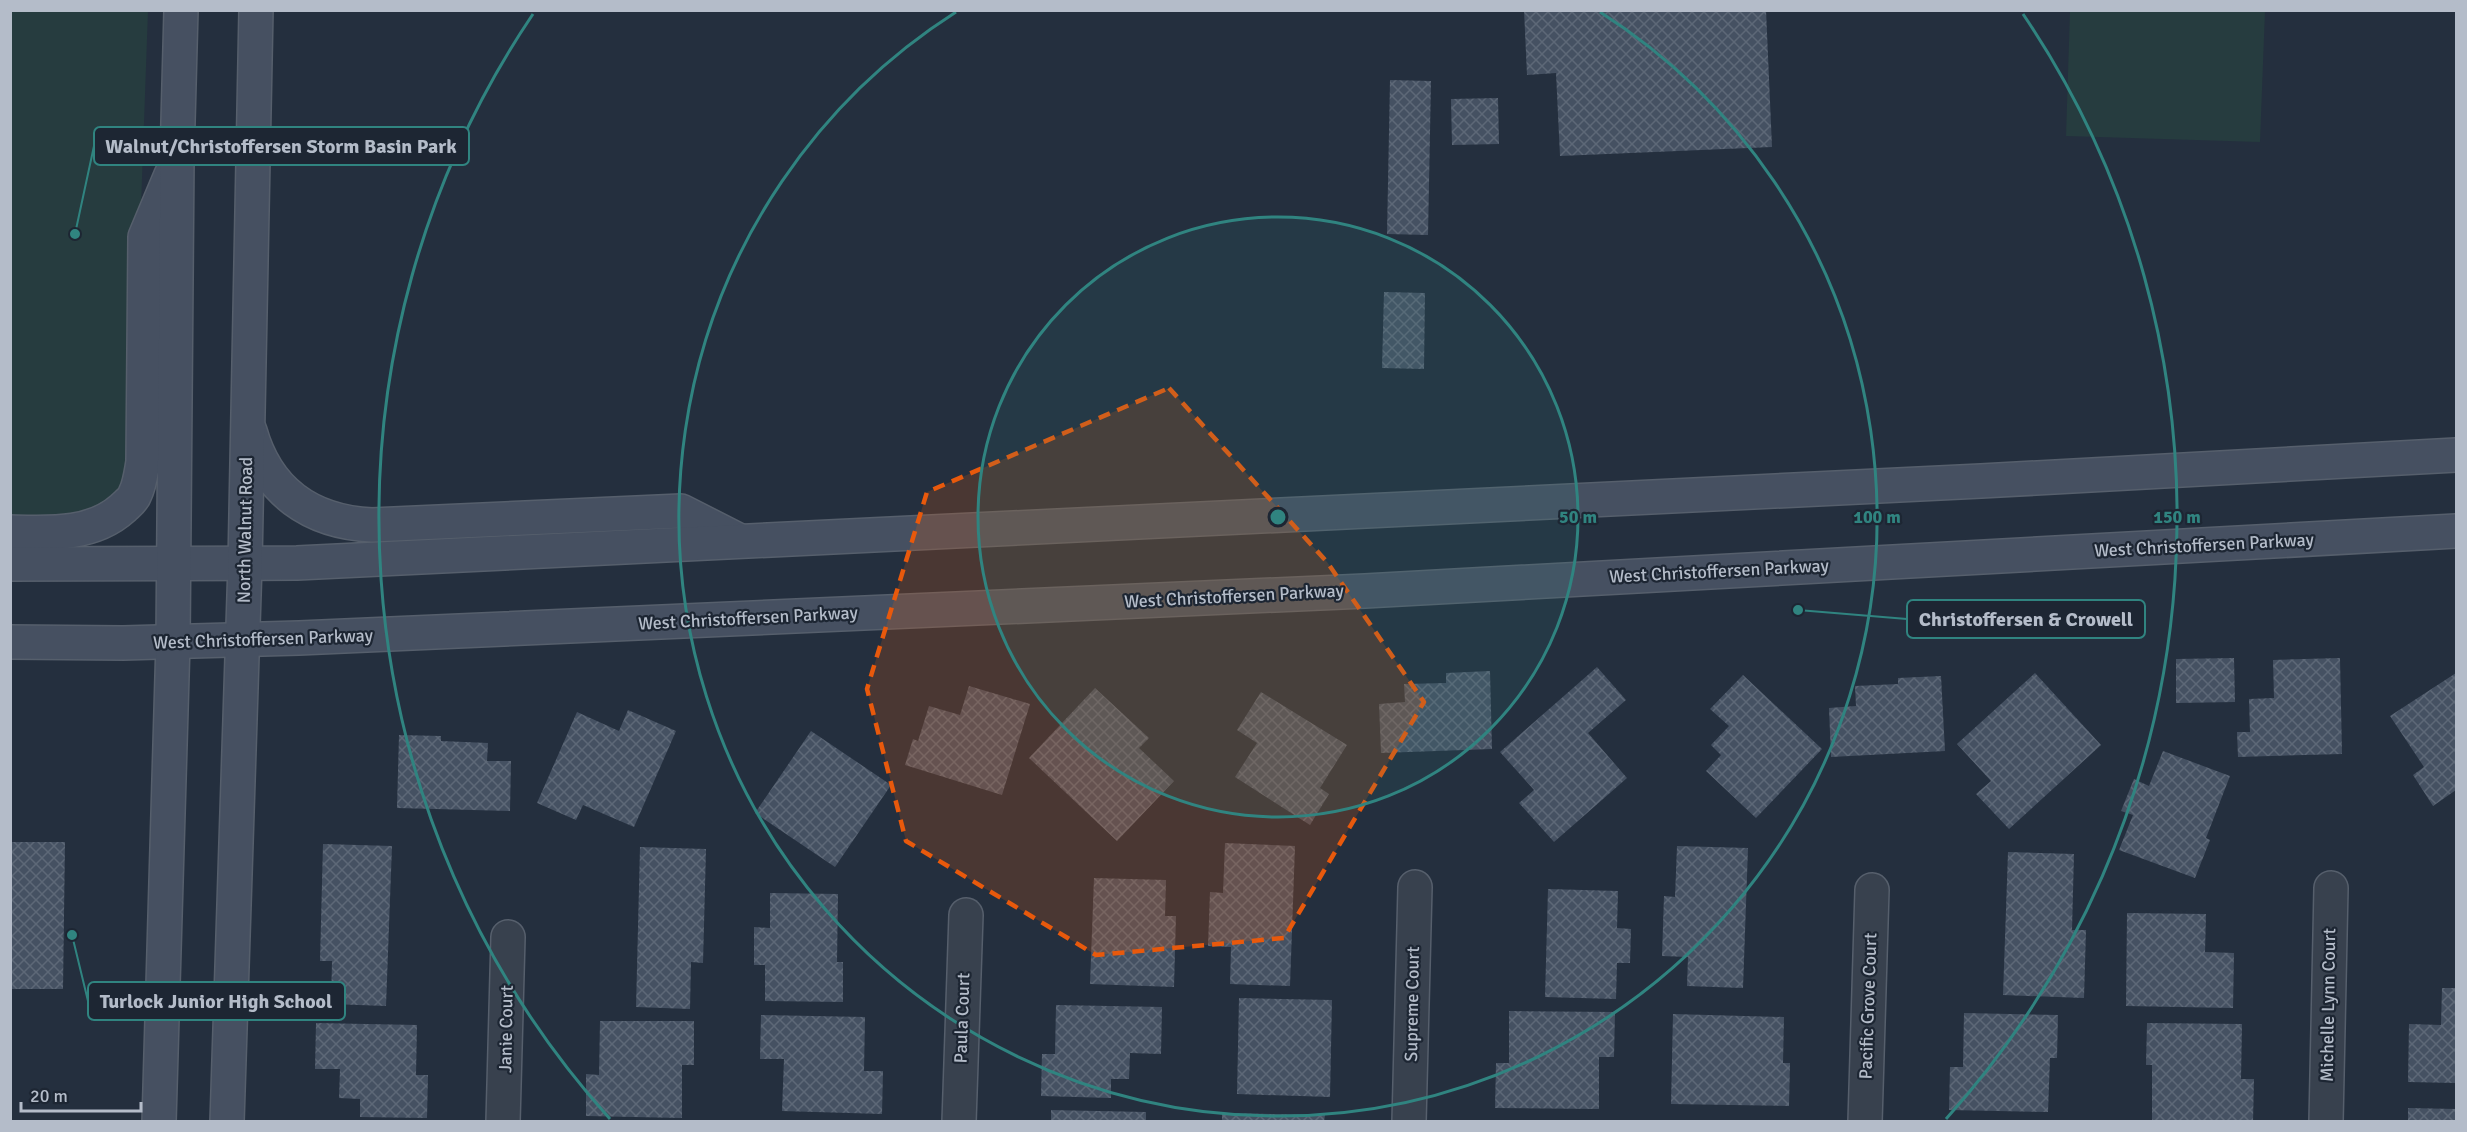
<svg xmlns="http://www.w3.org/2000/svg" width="2467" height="1132" font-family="Signika,sans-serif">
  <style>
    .park { fill: #263c3f }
    .building { fill: url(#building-cross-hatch) }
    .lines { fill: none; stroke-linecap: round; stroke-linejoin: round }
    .street-casing { stroke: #565f6c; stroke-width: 36 }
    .secondary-casing { stroke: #565f6c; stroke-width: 36 }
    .street { stroke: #38414e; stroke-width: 33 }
    .secondary { stroke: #465061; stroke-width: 33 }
    .marked { fill: #e8590c; fill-opacity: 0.2; stroke: #e8590c; stroke-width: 4.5; stroke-dasharray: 12 8; stroke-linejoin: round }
    .ring { fill: none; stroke: #308480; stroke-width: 3 }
    .labels { text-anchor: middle; stroke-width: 4.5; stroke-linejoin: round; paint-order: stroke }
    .street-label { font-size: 18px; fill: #b4bcc9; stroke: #1d2633 }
    .centre { fill: #308480; stroke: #1d2633; stroke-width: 3 }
    .ring-label { font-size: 18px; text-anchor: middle; font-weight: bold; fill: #308480; stroke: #1d2633; stroke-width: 4.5; stroke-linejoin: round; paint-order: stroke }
    .leader { fill: none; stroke: #308480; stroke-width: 2 }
    .callout-dot { fill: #308480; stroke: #1d2633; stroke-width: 2 }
    .callout { fill: #1d2633; stroke: #308480; stroke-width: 2 }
    .callout-label { font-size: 20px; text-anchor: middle; font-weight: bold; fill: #b4bcc9 }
  </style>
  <defs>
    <pattern id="building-cross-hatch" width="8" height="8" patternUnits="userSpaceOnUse" patternTransform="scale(1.5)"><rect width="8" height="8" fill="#455162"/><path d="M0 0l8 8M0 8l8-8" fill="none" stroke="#5d6877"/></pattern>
  </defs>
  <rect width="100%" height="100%" fill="#242f3e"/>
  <g class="park">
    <path d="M11,11H148L132,458C130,466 129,478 124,485C97,523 52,516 11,518Z"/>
    <polygon points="2070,11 2265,11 2260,142 2066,136"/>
  </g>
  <g class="building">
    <polygon points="1524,10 1766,10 1772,147 1560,156 1556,73 1527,75"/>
    <polygon points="1390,80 1431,81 1428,235 1387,234"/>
    <polygon points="1498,98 1499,144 1452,145 1451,99"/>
    <polygon points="1384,292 1425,293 1424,369 1382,368"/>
    <polygon points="2234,658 2235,702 2176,703 2176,659"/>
    <polygon points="2340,658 2342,754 2238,757 2237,732 2250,732 2249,699 2274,698 2273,660"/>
    <polygon points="1597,667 1626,700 1588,733 1627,778 1554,842 1519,803 1534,790 1500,752"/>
    <polygon points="1490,671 1492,749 1381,753 1379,704 1405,702 1404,684 1446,683 1446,673"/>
    <polygon points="2035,673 2101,745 2009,829 1976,794 1991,781 1957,744"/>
    <polygon points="2456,673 2456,790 2433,806 2413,775 2424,767 2390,716"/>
    <polygon points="1743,675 1822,749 1756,818 1706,771 1721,755 1711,745 1729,726 1710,709"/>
    <polygon points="1941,676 1945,751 1831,757 1829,708 1856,706 1855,686 1898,684 1898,678"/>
    <polygon points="969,686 1030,704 1002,795 905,765 913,739 918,741 929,706 960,715"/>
    <polygon points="1095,688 1149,738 1139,748 1174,781 1117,841 1029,758"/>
    <polygon points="1261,692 1347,745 1320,788 1329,794 1310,825 1235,777 1257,743 1237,730"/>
    <polygon points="628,710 676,731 634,827 583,805 576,820 537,803 577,712 619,731"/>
    <polygon points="811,731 891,785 835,867 755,813"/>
    <polygon points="399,735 441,736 441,741 488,743 487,761 511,761 510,811 397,808"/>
    <polygon points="2163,751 2230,776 2206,838 2210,840 2195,878 2119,850 2133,815 2121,811 2134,779 2149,786"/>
    <polygon points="10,842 65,842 63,989 10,989"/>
    <polygon points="1225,843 1295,846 1290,986 1230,984 1231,947 1208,946 1210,892 1223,893"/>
    <polygon points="323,844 392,846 386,1006 331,1004 332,961 320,961"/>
    <polygon points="1677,846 1748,848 1743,988 1687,986 1688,957 1662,956 1664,896 1675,897"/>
    <polygon points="640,847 706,849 703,963 691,962 690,1009 636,1007"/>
    <polygon points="2008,852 2074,854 2072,930 2086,930 2084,998 2003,995"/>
    <polygon points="1094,878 1166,880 1165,916 1176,916 1174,987 1090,984"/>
    <polygon points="1548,889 1618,891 1617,928 1631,929 1630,963 1617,963 1616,999 1545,997"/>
    <polygon points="770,893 838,894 837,962 843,962 843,1002 765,1001 765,965 754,965 754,927 770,928"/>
    <polygon points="2127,913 2206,914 2205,952 2234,953 2233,1008 2126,1006"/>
    <polygon points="2442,988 2456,988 2456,1083 2408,1082 2409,1024 2441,1025"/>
    <polygon points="1239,998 1332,1000 1330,1097 1237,1094"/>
    <polygon points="1056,1005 1162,1007 1161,1054 1130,1053 1129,1079 1111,1079 1111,1098 1041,1096 1042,1054 1055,1054"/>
    <polygon points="1509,1011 1615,1012 1614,1057 1599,1057 1599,1109 1495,1108 1496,1063 1509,1063"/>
    <polygon points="1964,1013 2058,1015 2057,1058 2050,1058 2048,1112 1949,1110 1950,1067 1963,1067"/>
    <polygon points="1673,1014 1784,1017 1783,1063 1790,1063 1789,1106 1671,1104"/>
    <polygon points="761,1015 865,1017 864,1071 883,1071 882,1114 782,1111 784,1059 760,1059"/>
    <polygon points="600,1021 694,1021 694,1065 682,1065 682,1118 586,1116 586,1074 599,1075"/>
    <polygon points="316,1023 417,1025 416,1075 428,1075 427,1118 360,1117 360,1099 339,1098 340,1069 315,1069"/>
    <polygon points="2147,1023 2242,1024 2241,1079 2254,1079 2253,1122 2152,1120 2152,1065 2146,1065"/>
    <polygon points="2408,1108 2456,1109 2456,1122 2408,1122"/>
    <polygon points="1051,1110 1146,1112 1146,1122 1051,1122"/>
    <polygon points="1222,1113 1325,1115 1324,1122 1222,1122"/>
  </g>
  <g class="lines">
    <defs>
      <g id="street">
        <polyline points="503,1122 508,937"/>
        <polyline points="959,1122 966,915"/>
        <polyline points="1409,1122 1415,887"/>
        <polyline points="1865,1122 1872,890"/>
        <polyline points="2326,1122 2331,888"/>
      </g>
      <g id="secondary">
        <path d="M250,431C267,492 311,522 372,525L681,511L738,540"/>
        <path d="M10,532C49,533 92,536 123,508C127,504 133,500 135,494C140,484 141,473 143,462L145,237L171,175"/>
        <polyline points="10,564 297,563 1981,481 2456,455"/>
        <polyline points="10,642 123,643 299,638 1365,591 2456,531"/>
        <polyline points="159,1122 173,642 177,159 181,10"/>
        <polyline points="227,1122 245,564 256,10"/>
      </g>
    </defs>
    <use href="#street" class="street-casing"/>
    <use href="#secondary" class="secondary-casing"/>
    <use href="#street" class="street"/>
    <use href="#secondary" class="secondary"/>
  </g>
  <path class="marked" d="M1169,388L1327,562L1424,702L1284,938L1096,955L906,841L867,689L927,492Z"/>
  <circle cx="1278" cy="517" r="300" fill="#308480" fill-opacity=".12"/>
  <g class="ring">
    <circle cx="1278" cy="517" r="300"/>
    <path d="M1600 12A599 599 0 1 1 956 12"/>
    <path d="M610 1119A899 899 0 0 1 533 14M2023 14A899 899 0 0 1 1946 1119"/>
  </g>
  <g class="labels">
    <g class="street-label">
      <text transform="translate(245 530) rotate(-89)" y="6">North Walnut Road</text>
      <text transform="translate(2204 545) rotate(-3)" y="6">West Christoffersen Parkway</text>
      <text transform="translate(1719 571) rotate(-3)" y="6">West Christoffersen Parkway</text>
      <text transform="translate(1234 596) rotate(-3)" y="6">West Christoffersen Parkway</text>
      <text transform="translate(748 618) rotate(-3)" y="6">West Christoffersen Parkway</text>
      <text transform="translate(263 639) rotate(-2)" y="6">West Christoffersen Parkway</text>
      <text transform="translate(1412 1004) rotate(-89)" y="6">Supreme Court</text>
      <text transform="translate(2328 1005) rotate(-89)" y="6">Michelle Lynn Court</text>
      <text transform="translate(1868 1006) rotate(-88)" y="6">Pacific Grove Court</text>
      <text transform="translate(962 1018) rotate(-88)" y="6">Paula Court</text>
      <text transform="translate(506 1029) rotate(-89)" y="6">Janie Court</text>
    </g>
  </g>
  <circle cx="1278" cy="517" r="9" class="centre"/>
  <g class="ring-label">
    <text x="1578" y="523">50 m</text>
    <text x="1877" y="523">100 m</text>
    <text x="2177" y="523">150 m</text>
  </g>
  <path class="leader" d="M75 234L94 146M1798 610L1907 619M72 935L88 1001"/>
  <g class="callout-dot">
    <circle cx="75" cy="234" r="6"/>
    <circle cx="1798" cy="610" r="6"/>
    <circle cx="72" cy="935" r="6"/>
  </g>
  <g class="callout">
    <rect x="94" y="127" width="375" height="38" rx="6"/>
    <rect x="1907" y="600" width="238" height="38" rx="6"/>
    <rect x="88" y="982" width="257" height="38" rx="6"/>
  </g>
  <g class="callout-label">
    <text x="281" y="153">Walnut/Christoffersen Storm Basin Park</text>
    <text x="2026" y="626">Christoffersen &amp; Crowell</text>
    <text x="216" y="1008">Turlock Junior High School</text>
  </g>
  <rect width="2467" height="1132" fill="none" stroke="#b4bcc9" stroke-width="24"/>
  <path d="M21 1102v9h120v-9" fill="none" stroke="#b4bcc9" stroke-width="3"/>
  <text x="30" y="1102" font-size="18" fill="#b4bcc9" stroke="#1d2633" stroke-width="4.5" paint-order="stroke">20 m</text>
</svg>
